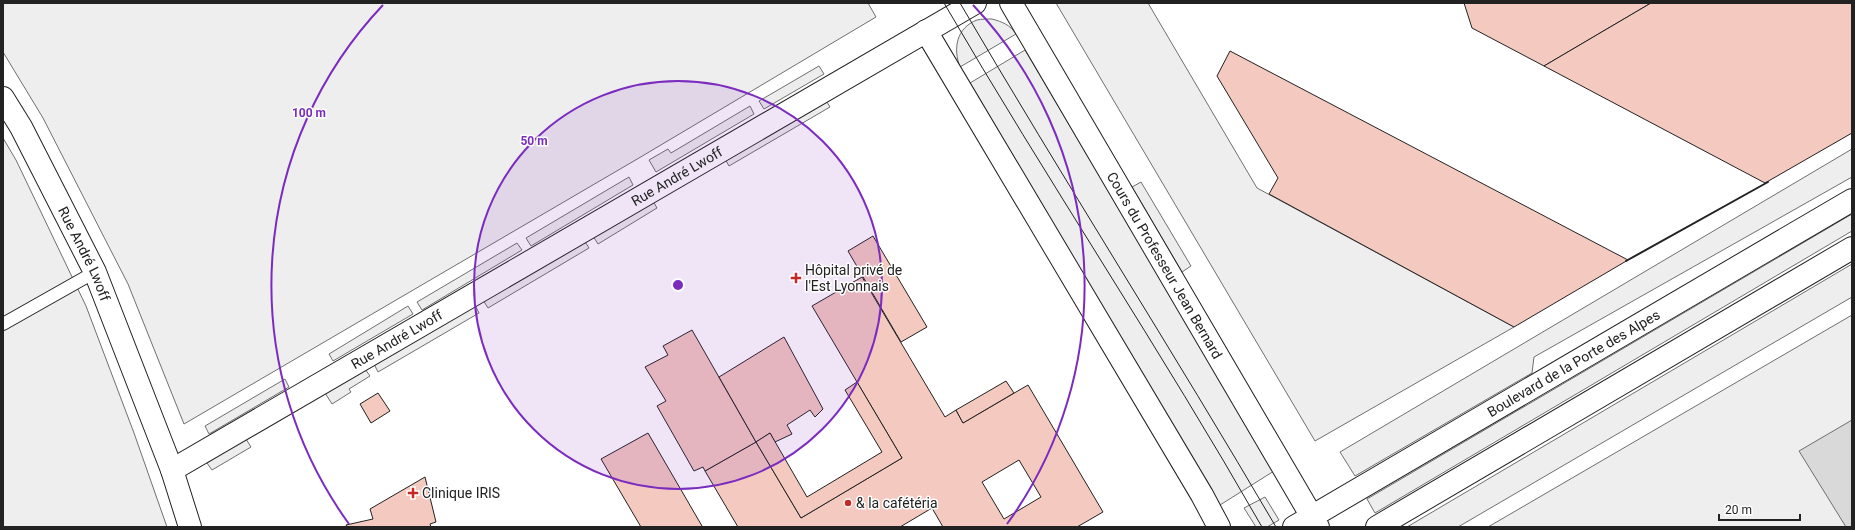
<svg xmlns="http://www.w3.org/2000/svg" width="1855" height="530" font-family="Roboto,sans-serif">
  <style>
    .green { fill: #eee; stroke: #6f6f6f }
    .parking { fill: #ededed; stroke: #6f6f6f }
    .water { fill: #d9d9d9; stroke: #6f6f6f }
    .building { fill: #f3c9c0; stroke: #222; fill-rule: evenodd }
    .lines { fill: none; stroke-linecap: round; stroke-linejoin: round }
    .lane-casing { stroke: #222; stroke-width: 14 }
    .street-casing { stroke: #222; stroke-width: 24 }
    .primary-casing { stroke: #222; stroke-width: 24 }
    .lane { stroke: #fff; stroke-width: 12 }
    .street { stroke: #fff; stroke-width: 22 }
    .primary { stroke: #fff; stroke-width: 22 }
    .tram { stroke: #222; stroke-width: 1 }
    .wall { stroke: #222; stroke-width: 2 }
    .ring { fill: none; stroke: #7b2cbf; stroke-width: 2 }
    .poi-dot { fill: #c62828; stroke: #fff; stroke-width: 1.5 }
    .labels { text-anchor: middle; stroke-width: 3; stroke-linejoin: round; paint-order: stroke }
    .street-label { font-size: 14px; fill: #222; stroke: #fff }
    .poi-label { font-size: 14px; fill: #222; stroke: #fff; text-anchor: start }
    .centre { fill: #7b2cbf; stroke: #fff; stroke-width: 2 }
    .ring-label { font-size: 12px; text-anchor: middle; font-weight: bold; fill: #7b2cbf; stroke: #fff; stroke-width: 3; stroke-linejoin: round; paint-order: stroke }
  </style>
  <rect width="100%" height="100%" fill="#fff"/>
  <g class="green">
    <polygon points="3,3 868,3 876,17 639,158 184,424 128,284 43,118 3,52"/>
    <polygon points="1056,3 1148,3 1257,188 1514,327 1315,441"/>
    <path d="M992,19C1003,22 1010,25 1016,34L960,67C953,49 956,28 977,20C981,19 988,19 992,19Z"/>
    <polygon points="1025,50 1274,471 1220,505 970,83"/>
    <polygon points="3,138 16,160 86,306 134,433 167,527 3,527"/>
    <polygon points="1852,149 1852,177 1534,357 1532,373 1355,476 1340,452"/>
    <polygon points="1852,214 1852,231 1375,513 1367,499"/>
    <polygon points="1852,264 1852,297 1458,527 1407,527"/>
    <polygon points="1852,315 1852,527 1488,527"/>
    <polygon points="1265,497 1279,520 1267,527 1256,527 1244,508"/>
  </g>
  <g class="parking">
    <polygon points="819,66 824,74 764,109 759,101"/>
    <polygon points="825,99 830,107 729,166 725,159"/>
    <polygon points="750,106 754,114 656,172 649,160 668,149 671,153"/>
    <polygon points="629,177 633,185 531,246 526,238"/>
    <polygon points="1141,182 1191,266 1182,272 1132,187"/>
    <polygon points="653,201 657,208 598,244 593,236"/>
    <polygon points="584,240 589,248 488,308 483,300"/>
    <polygon points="517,243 522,250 422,310 417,302"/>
    <polygon points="475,305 479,313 378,372 374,364"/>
    <polygon points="408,306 413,314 333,361 329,354"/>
    <polygon points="365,369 370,376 349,389 351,392 332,404 325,393"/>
    <polygon points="285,379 289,387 209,434 205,426"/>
    <polygon points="246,439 251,447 212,470 207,463"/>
  </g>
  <polygon class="water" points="1852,420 1852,527 1846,527 1799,451"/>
  <g class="building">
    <polygon points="1464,3 1651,3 1544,66 1472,28"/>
    <polygon points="1651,3 1852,3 1852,133 1765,183 1544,66"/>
    <polygon points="1230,51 1628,260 1514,327 1269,194 1278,178 1217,76"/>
    <polygon points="873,236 927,327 901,342 848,251"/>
    <path d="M862,277L945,417L956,410L963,423L1028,385L1103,512L1077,527H943L932,508L900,527H738L705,471L756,442L801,518L902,458L812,306ZM1019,460L1041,497L1004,519L982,482Z"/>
    <polygon points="692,330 756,442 705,471 703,467 694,471 657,406 666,401 645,367 668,355 663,346"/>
    <polygon points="784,337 823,409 815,417 810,410 787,425 792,434 775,442 770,433 756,442 719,377"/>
    <polygon points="1006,381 1014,393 963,423 956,410"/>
    <polygon points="857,382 902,458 801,518 756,442 770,433 807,497 882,452 845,390"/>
    <polygon points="378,393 390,411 371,423 360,404"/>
    <polygon points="648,433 702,526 700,527 641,527 601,459"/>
    <polygon points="425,477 436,522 430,524 431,527 347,527 346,525 373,519 370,509"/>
  </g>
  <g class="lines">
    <defs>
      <polyline id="lane" points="3,324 95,272"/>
      <g id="street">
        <path id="s1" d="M1011,3L1318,527"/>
        <polyline points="926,31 1202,495 1219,527"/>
        <path id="s2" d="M3,98L21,127L95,272L172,470L190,527"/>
        <path id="s3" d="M172,470L975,3"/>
      </g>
      <g id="primary">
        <path id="s4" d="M1294,527L1852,200"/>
        <polyline points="1377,527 1852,248"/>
      </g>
    </defs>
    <use href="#lane" class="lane-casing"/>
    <use href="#street" class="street-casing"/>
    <use href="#primary" class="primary-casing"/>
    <use href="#lane" class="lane"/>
    <use href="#street" class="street"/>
    <use href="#primary" class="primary"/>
    <g class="tram">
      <path d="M944,3C1047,180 1161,350 1262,527"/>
      <path d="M960,3C1063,179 1173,351 1276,527"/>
    </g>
    <polyline class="wall" points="1626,261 1768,182"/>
  </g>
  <circle cx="678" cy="285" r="204" fill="#7b2cbf" fill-opacity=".12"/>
  <g class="ring">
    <circle cx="678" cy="285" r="204"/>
    <path d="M349 524A407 407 0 0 1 383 5M973 5A407 407 0 0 1 1007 524"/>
  </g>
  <g class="poi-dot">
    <path d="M794 272h4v4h4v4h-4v4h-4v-4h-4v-4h4z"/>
    <path d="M411 487h4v4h4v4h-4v4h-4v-4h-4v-4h4z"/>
    <circle cx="848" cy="503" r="4"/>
  </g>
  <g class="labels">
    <g class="street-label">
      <text dy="5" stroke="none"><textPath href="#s3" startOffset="584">Rue André Lwoff</textPath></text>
      <text dy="5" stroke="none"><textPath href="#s2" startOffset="176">Rue André Lwoff</textPath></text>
      <text dy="5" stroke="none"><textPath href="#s1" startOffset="304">Cours du Professeur Jean Bernard</textPath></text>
      <text dy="5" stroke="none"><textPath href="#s3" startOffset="260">Rue André Lwoff</textPath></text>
      <text dy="5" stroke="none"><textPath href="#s4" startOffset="324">Boulevard de la Porte des Alpes</textPath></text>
    </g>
    <g class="poi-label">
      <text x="805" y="275">Hôpital privé de<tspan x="805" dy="16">l'Est Lyonnais</tspan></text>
      <text x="422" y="498">Clinique IRIS</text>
      <text x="856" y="508">&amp; la cafétéria</text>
    </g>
  </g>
  <circle cx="678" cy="285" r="6" class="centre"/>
  <g class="ring-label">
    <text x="309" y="117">100 m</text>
    <text x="534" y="145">50 m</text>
  </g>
  <rect width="1855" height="530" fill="none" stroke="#222222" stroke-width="8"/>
  <path d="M1719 514v6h81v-6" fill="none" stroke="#222222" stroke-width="2"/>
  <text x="1725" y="514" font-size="12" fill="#222222" stroke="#ffffff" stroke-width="3" paint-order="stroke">20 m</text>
</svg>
